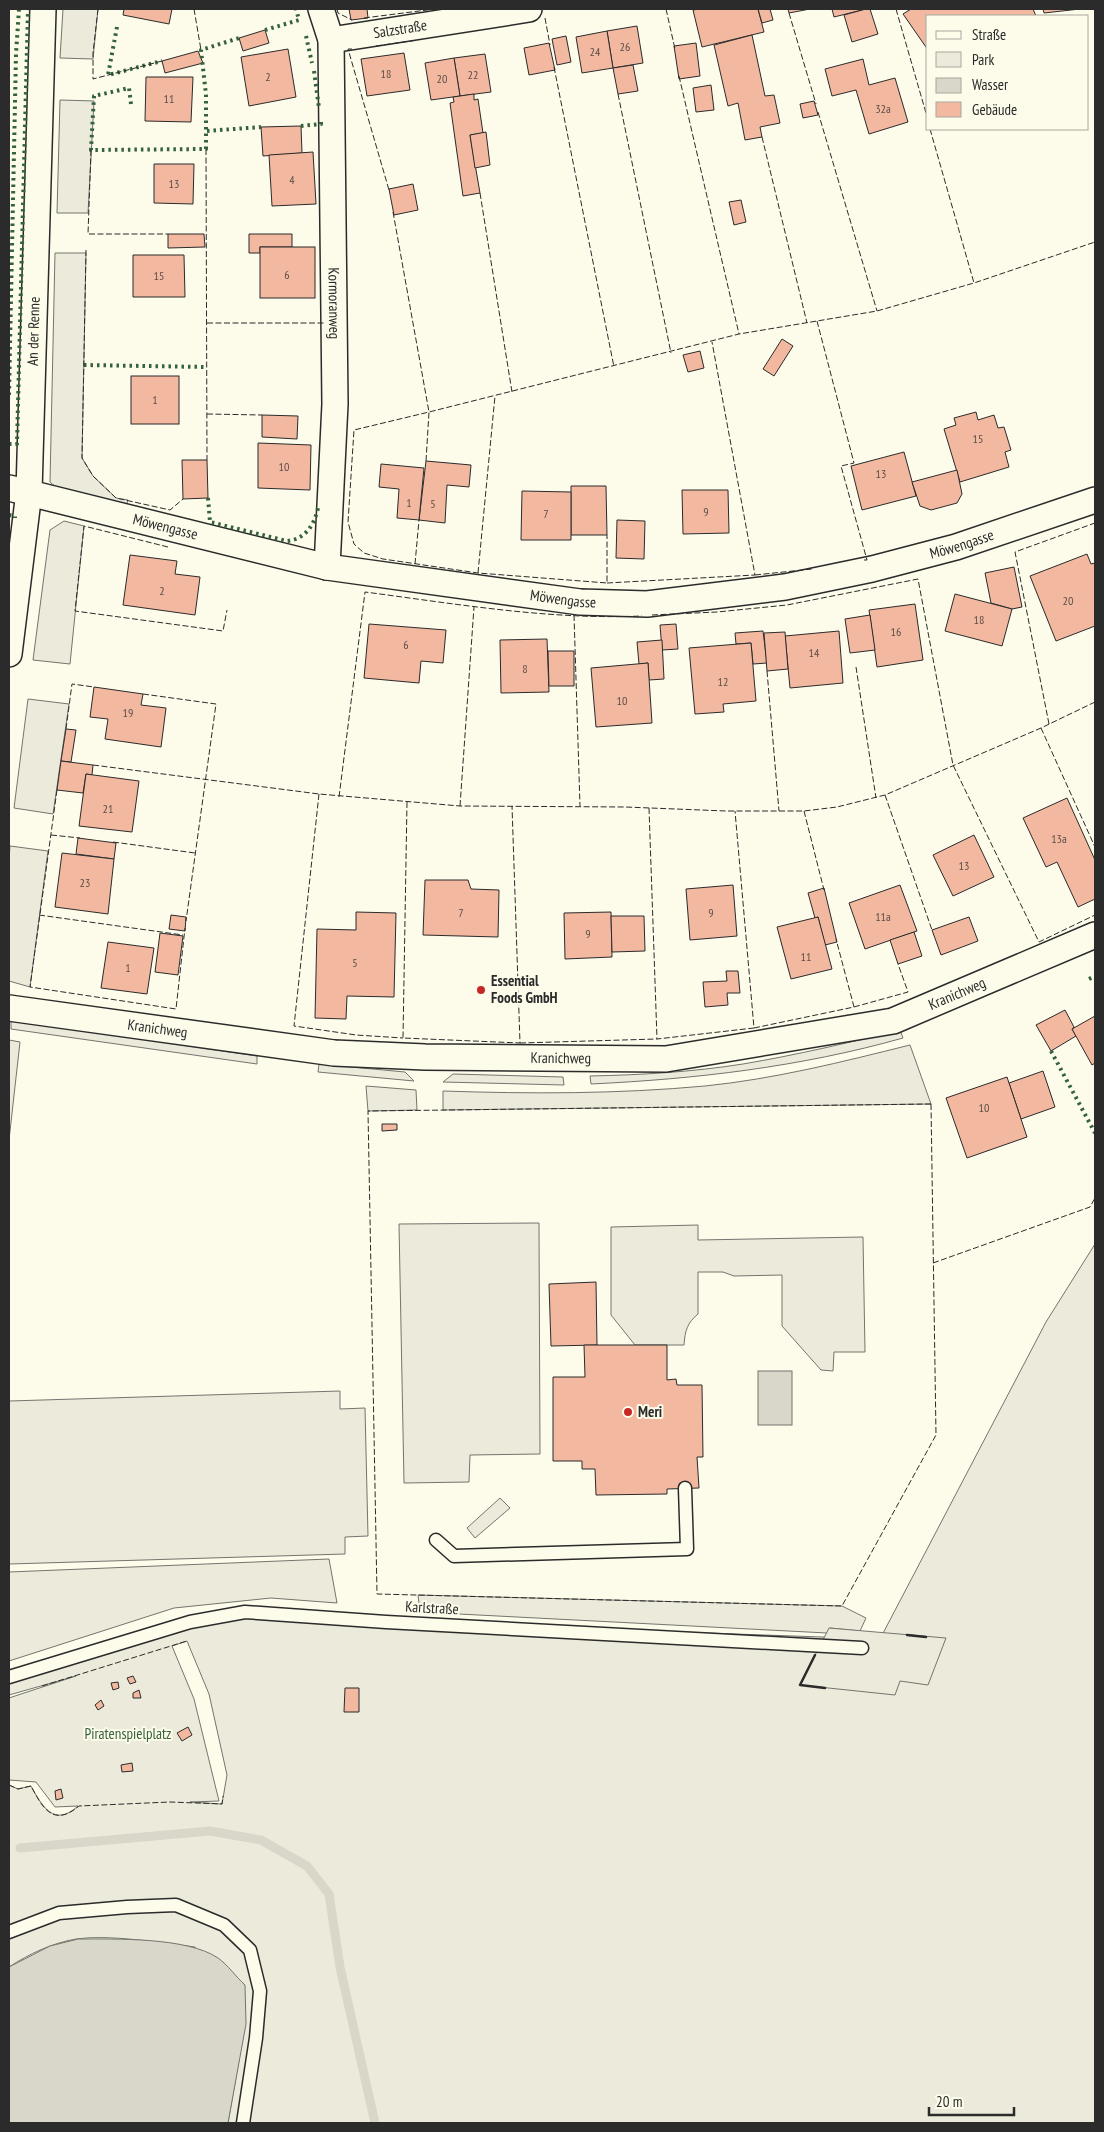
<svg xmlns="http://www.w3.org/2000/svg" width="1104" height="2132" font-family="'PT Sans Narrow',sans-serif">
  <style>
    .green { fill: #ecebdb; stroke: #74746e; fill-rule: evenodd }
    .parking { fill: #eceadb; stroke: #74746e }
    .water { fill: #d8d7c9; stroke: #74746e }
    .lines { fill: none; stroke-linecap: round; stroke-linejoin: round }
    .stream { stroke: #d8d7c9; stroke-width: 9 }
    .building { fill: #f2b8a0; stroke: #2b2b2b }
    .lane-casing { stroke: #2b2b2b; stroke-width: 15 }
    .street-casing { stroke: #2b2b2b; stroke-width: 28 }
    .lane { stroke: #fdfbea; stroke-width: 12 }
    .street { stroke: #fdfbea; stroke-width: 25 }
    .hedge { stroke: #34623c; stroke-width: 4; stroke-dasharray: 2.5 4; stroke-linecap: butt }
    .fence { stroke: #2b2b2b; stroke-width: 1; stroke-dasharray: 6 2.5; stroke-linecap: butt }
    .wall { stroke: #2b2b2b; stroke-width: 2.5 }
    .poi-dot { fill: #c62828; stroke: #fdfbea; stroke-width: 2 }
    .labels { text-anchor: middle; stroke-width: 4; stroke-linejoin: round; paint-order: stroke }
    .number-label { font-size: 12px; fill: #5d4e48 }
    .street-label { font-size: 15px; fill: #2b2b2b; stroke: #fdfbea }
    .poi-label { font-size: 15px; font-weight: bold; fill: #2b2b2b; stroke: #fdfbea; text-anchor: start }
    .park-label { font-size: 15px; fill: #34623c; stroke: #fdfbea }
  </style>
  <rect width="100%" height="100%" fill="#fdfbea"/>
  <g class="green">
    <polygon points="63,9 98,9 93,59 60,58"/>
    <polygon points="60,100 94,101 88,213 57,213"/>
    <polygon points="55,253 86,253 82,458 93,476 116,498 128,500 124,513 66,496 50,482"/>
    <polygon points="64,521 84,526 70,664 33,660 50,530"/>
    <polygon points="28,699 69,704 53,814 14,808"/>
    <polygon points="10,846 48,851 30,987 9,981 9,860"/>
    <polygon points="11,1020 257,1056 257,1064 11,1029"/>
    <path d="M900,1030L903,1038C800,1067 696,1079 591,1084L590,1076C641,1075 692,1072 743,1064C796,1055 848,1043 900,1030Z"/>
    <polygon points="9,1040 20,1042 9,1140"/>
    <path d="M910,1045L931,1104L443,1110V1091C531,1094 618,1094 705,1086C774,1079 842,1062 910,1045Z"/>
    <polygon points="319,1064 405,1072 414,1081 318,1072"/>
    <polygon points="453,1074 563,1077 564,1085 443,1082"/>
    <polygon points="366,1086 416,1090 417,1110 368,1111"/>
    <path d="M698,1225V1240L863,1237L865,1352H834L833,1371L821,1370L782,1326V1275L734,1276L723,1272H698V1314C687,1323 685,1331 684,1345H635L611,1315V1227Z"/>
    <path d="M1095,1244V2123H228L239,2060L195,1947C162,1943 109,1934 76,1939C52,1943 29,1954 9,1967V1785L18,1789L31,1786C42,1806 54,1828 78,1806L55,1807L36,1782L9,1780V1698L76,1676L9,1695V1677L245,1612L386,1622L880,1639L1046,1322ZM187,1641L209,1694L227,1775L222,1804L190,1802L219,1801L194,1699L172,1646Z"/>
    <polygon points="329,1559 337,1603 271,1598 174,1608 9,1661 9,1572"/>
    <polygon points="418,1595 842,1606 866,1618 860,1631 830,1628 827,1633 420,1612"/>
  </g>
  <g class="parking">
    <polygon points="539,1223 540,1454 470,1455 469,1482 404,1483 399,1224"/>
    <polygon points="340,1391 340,1409 365,1408 368,1536 345,1537 345,1554 9,1564 9,1401"/>
    <polygon points="500,1498 510,1508 475,1538 467,1528"/>
    <polygon points="829,1628 946,1638 928,1685 900,1681 895,1695 800,1685"/>
  </g>
  <g class="water">
    <rect x="758" y="1371" width="34" height="54"/>
    <path d="M78,1939C115,1939 187,1937 218,1958C228,1965 236,1977 245,1985L246,2024L228,2123H9V1967L50,1946Z"/>
  </g>
  <g class="lines">
    <polyline class="stream" points="20,1848 210,1831 261,1840 307,1866 329,1894 340,1967 375,2123"/>
  </g>
  <g class="building">
    <polygon points="124,9 172,9 169,24 123,15"/>
    <polygon points="349,9 367,9 368,18 351,20"/>
    <polygon points="699,9 758,9 764,32 702,47 693,10"/>
    <polygon points="758,9 770,9 773,20 762,23"/>
    <polygon points="788,9 810,9 789,13"/>
    <polygon points="832,9 866,9 834,17"/>
    <polygon points="866,9 870,9 878,34 852,42 844,15"/>
    <polygon points="911,9 1033,9 1036,16 928,16 928,50 903,14"/>
    <polygon points="1043,9 1080,9 1044,13"/>
    <polygon points="637,26 643,63 613,68 607,31"/>
    <polygon points="265,30 269,43 243,51 239,38"/>
    <polygon points="607,31 613,68 582,73 576,37"/>
    <polygon points="752,35 765,96 774,95 780,123 760,127 762,137 745,140 738,103 728,106 714,45"/>
    <polygon points="566,36 571,62 557,65 552,39"/>
    <polygon points="549,43 555,70 529,75 524,48"/>
    <polygon points="696,43 700,76 679,79 674,46"/>
    <polygon points="288,49 296,97 249,106 241,57"/>
    <polygon points="198,51 203,63 165,73 162,61"/>
    <polygon points="404,53 410,90 367,96 361,59"/>
    <polygon points="485,54 491,92 460,96 454,58"/>
    <polygon points="454,58 460,96 431,100 425,63"/>
    <polygon points="863,59 869,85 895,78 908,122 869,134 856,90 832,96 825,69"/>
    <polygon points="633,65 638,91 618,94 613,68"/>
    <polygon points="146,77 193,77 191,122 145,121"/>
    <polygon points="711,85 714,110 696,112 693,88"/>
    <polygon points="474,94 474,100 478,99 483,133 470,135 480,193 463,196 450,103 454,102 453,97"/>
    <polygon points="814,101 818,115 803,118 800,104"/>
    <polygon points="301,126 302,153 263,156 261,127"/>
    <polygon points="486,132 490,165 475,168 470,135"/>
    <polygon points="313,152 316,204 272,206 269,155"/>
    <polygon points="154,164 194,164 193,204 154,203"/>
    <polygon points="413,184 418,210 394,215 389,189"/>
    <polygon points="741,200 746,222 734,225 729,202"/>
    <polygon points="168,234 204,234 205,247 168,248"/>
    <polygon points="249,234 292,234 292,247 260,247 260,253 249,253"/>
    <rect x="260" y="247" width="55" height="51"/>
    <polygon points="133,255 184,255 185,297 133,297"/>
    <polygon points="782,339 793,346 774,376 763,369"/>
    <polygon points="700,351 704,368 688,372 683,355"/>
    <rect x="131" y="376" width="48" height="48"/>
    <polygon points="976,412 978,420 994,415 998,428 1004,427 1011,450 1005,452 1009,467 960,482 944,429 956,425 954,418"/>
    <polygon points="262,415 298,416 297,439 262,437"/>
    <polygon points="258,443 311,445 310,490 258,488"/>
    <polygon points="904,452 916,496 862,510 851,466"/>
    <polygon points="182,460 207,460 208,498 183,499"/>
    <polygon points="426,461 471,465 469,487 447,485 445,523 419,520"/>
    <polygon points="381,464 424,468 419,520 397,518 399,489 379,487"/>
    <polygon points="957,470 962,494 957,503 931,510 920,506 912,482"/>
    <polygon points="571,486 606,486 607,535 571,535"/>
    <polygon points="682,490 728,490 729,533 683,534"/>
    <polygon points="522,491 571,492 571,540 521,540"/>
    <polygon points="617,520 645,521 644,559 616,558"/>
    <polygon points="1087,554 1091,564 1095,563 1095,626 1056,641 1030,576"/>
    <polygon points="130,555 177,561 175,574 200,577 195,615 123,605"/>
    <polygon points="1014,567 1022,607 1012,609 991,603 985,573"/>
    <polygon points="955,594 1012,609 1002,646 945,631"/>
    <polygon points="915,604 923,660 877,667 869,610"/>
    <polygon points="870,615 875,650 850,653 845,619"/>
    <polygon points="369,624 446,630 443,663 421,661 419,683 364,678"/>
    <polygon points="676,624 678,649 662,650 660,625"/>
    <polygon points="763,631 767,663 753,664 751,643 736,644 735,633"/>
    <polygon points="839,631 843,683 790,688 785,636"/>
    <polygon points="785,632 788,669 767,671 764,633"/>
    <polygon points="547,639 549,692 501,693 500,640"/>
    <polygon points="662,640 664,679 649,680 648,663 639,664 637,642"/>
    <polygon points="751,643 756,701 723,704 724,712 695,714 689,648"/>
    <polygon points="548,651 574,651 574,686 549,686"/>
    <polygon points="648,663 652,723 596,727 591,668"/>
    <polygon points="94,687 143,694 141,705 166,708 161,747 105,739 108,719 90,717"/>
    <polygon points="66,729 76,730 71,762 61,761"/>
    <polygon points="61,761 93,765 92,775 86,774 83,793 57,790"/>
    <polygon points="86,774 139,781 132,832 79,826"/>
    <polygon points="1067,798 1095,860 1095,899 1078,907 1057,862 1046,867 1023,818"/>
    <polygon points="974,835 994,877 953,896 933,855"/>
    <polygon points="78,838 116,843 114,859 76,854"/>
    <polygon points="62,853 114,859 108,914 55,907"/>
    <polygon points="425,880 468,880 471,889 499,890 498,937 423,935"/>
    <polygon points="733,885 737,936 690,940 686,889"/>
    <polygon points="900,885 917,931 865,949 849,903"/>
    <polygon points="824,888 837,942 825,945 818,917 815,918 808,893"/>
    <polygon points="356,912 396,913 394,997 347,996 346,1019 315,1018 317,929 356,930"/>
    <polygon points="611,912 612,957 565,959 564,913"/>
    <polygon points="171,915 186,917 185,931 169,929"/>
    <polygon points="611,916 644,916 645,951 612,952"/>
    <polygon points="818,917 832,969 791,979 777,927"/>
    <polygon points="969,917 978,941 941,955 932,930"/>
    <polygon points="914,932 922,956 898,964 890,940"/>
    <polygon points="160,933 183,936 178,975 155,972"/>
    <polygon points="108,942 154,948 147,994 101,988"/>
    <polygon points="726,971 738,971 740,993 727,993 728,1005 705,1007 703,982 727,981"/>
    <polygon points="1065,1010 1074,1027 1072,1029 1076,1036 1051,1051 1036,1025"/>
    <polygon points="1095,1016 1095,1063 1092,1065 1072,1029"/>
    <polygon points="1043,1071 1055,1107 1021,1119 1009,1083"/>
    <polygon points="1007,1077 1027,1137 967,1158 946,1098"/>
    <polygon points="382,1124 397,1124 397,1130 382,1131"/>
    <polygon points="596,1282 597,1345 551,1346 549,1284"/>
    <polygon points="584,1345 667,1345 667,1380 676,1379 677,1385 702,1385 703,1457 697,1457 699,1488 667,1489 667,1494 596,1495 595,1469 582,1469 582,1461 553,1461 553,1377 585,1377"/>
    <polygon points="133,1676 136,1682 130,1684 127,1678"/>
    <polygon points="118,1682 119,1688 113,1690 111,1683"/>
    <polygon points="345,1688 359,1688 359,1712 344,1712"/>
    <polygon points="139,1690 141,1698 133,1698 133,1693"/>
    <polygon points="101,1700 104,1706 98,1710 95,1705"/>
    <polygon points="188,1727 192,1735 182,1741 177,1733"/>
    <polygon points="132,1763 133,1771 122,1772 121,1765"/>
    <polygon points="61,1789 63,1798 56,1800 55,1791"/>
  </g>
  <g class="lines">
    <defs>
      <g id="lane">
        <polyline points="436,1540 454,1556 687,1549 685,1488"/>
        <polyline points="9,1677 190,1622 245,1612 386,1622 862,1648"/>
        <polyline points="9,1932 59,1913 127,1907 176,1905 224,1925 250,1950 260,1991 256,2038 243,2123"/>
      </g>
      <g id="street">
        <path id="s1" d="M321,9L331,40L335,404L327,567"/>
        <path id="s2" d="M331,40L529,9"/>
        <path id="s3" d="M9,488L327,567L580,602L647,604L785,587L872,569L956,547L1095,500"/>
        <path id="s4" d="M9,654L29,492L43,9"/>
        <path id="s5" d="M9,1008L334,1053L425,1057L666,1059L893,1021L1095,935"/>
      </g>
    </defs>
    <use href="#lane" class="lane-casing"/>
    <use href="#street" class="street-casing"/>
    <use href="#lane" class="lane"/>
    <use href="#street" class="street"/>
    <g class="hedge">
      <polyline points="117,27 108,75 162,61"/>
      <polyline points="265,30 299,20 296,9"/>
      <polyline points="306,36 312,63"/>
      <polyline points="314,71 319,108"/>
      <polyline points="131,104 129,88 94,96 91,150 206,149 206,95 201,50 239,38"/>
      <polyline points="301,126 321,124 321,122"/>
      <polyline points="207,131 261,127"/>
      <polyline points="84,365 207,367"/>
      <polyline points="9,395 16,54 19,9"/>
      <polyline points="9,444 17,444 28,9"/>
      <path d="M208,498L210,522L287,541C306,539 314,525 318,508"/>
      <polyline points="9,515 15,516 15,518"/>
      <polyline points="1089,979 1095,976"/>
      <polyline points="1051,1051 1095,1133"/>
    </g>
    <g class="fence">
      <polyline points="98,9 93,53 93,79 162,61"/>
      <polyline points="194,9 201,50"/>
      <polyline points="337,9 338,13 352,20"/>
      <polyline points="666,9 675,49"/>
      <polyline points="896,9 928,120"/>
      <polyline points="789,13 816,104"/>
      <polyline points="364,18 435,9"/>
      <polyline points="545,18 550,45"/>
      <polyline points="376,46 418,40"/>
      <polyline points="352,49 348,49 389,190"/>
      <polyline points="554,67 614,367"/>
      <polyline points="679,76 739,334"/>
      <polyline points="618,94 671,353"/>
      <polyline points="818,112 877,311"/>
      <polyline points="930,129 974,283 1095,242"/>
      <polyline points="762,137 807,323"/>
      <polyline points="206,149 207,460"/>
      <polyline points="91,150 88,234 168,234"/>
      <polyline points="480,193 512,392"/>
      <polyline points="393,212 429,412 739,334 877,311 974,283"/>
      <polyline points="86,250 82,458 93,476 116,498 170,510 183,499"/>
      <polyline points="817,321 854,463 841,466 867,560 864,560"/>
      <polyline points="207,323 324,323"/>
      <polyline points="207,414 262,415"/>
      <polyline points="426,461 429,412 354,430 348,522 354,544 364,553 383,559 478,573 607,583 607,535"/>
      <polyline points="168,547 84,526 75,611 223,631 227,610"/>
      <polyline points="415,564 419,520"/>
      <polyline points="478,573 495,396"/>
      <polyline points="755,575 812,569"/>
      <polyline points="607,583 755,575 712,342"/>
      <polyline points="574,615 580,806"/>
      <polyline points="652,615 717,612 787,605 918,579 953,765 1039,942 1095,915"/>
      <polyline points="856,667 876,798"/>
      <polyline points="767,671 779,811"/>
      <polyline points="143,694 216,704 186,921"/>
      <polyline points="1049,724 1015,552 1095,523"/>
      <polyline points="1041,728 1095,847"/>
      <polyline points="66,729 72,684 94,687"/>
      <polyline points="93,765 319,794 460,806 625,807 726,811 804,811 837,807 885,795 1041,728 1095,702"/>
      <polyline points="57,790 30,987 176,1009 185,928"/>
      <polyline points="319,794 294,1026 356,1035 403,1038"/>
      <polyline points="885,795 932,930"/>
      <path d="M339,797L365,592C457,604 549,620 642,616"/>
      <polyline points="407,802 403,1038 520,1043 512,806"/>
      <polyline points="460,806 474,607"/>
      <polyline points="649,808 657,1039 754,1028 735,811"/>
      <polyline points="804,811 824,890"/>
      <polyline points="51,835 80,838"/>
      <polyline points="113,842 195,853"/>
      <polyline points="39,915 183,935"/>
      <polyline points="854,1007 908,992 898,964"/>
      <polyline points="754,1028 854,1007 836,939"/>
      <polyline points="520,1043 657,1039"/>
      <polygon points="931,1104 936,1435 842,1606 377,1594 368,1111"/>
      <polyline points="933,1263 1090,1207 1095,1198"/>
      <polyline points="42,1686 187,1641"/>
      <path d="M9,1785L18,1789L31,1786C42,1807 53,1828 79,1806L170,1802L222,1804L223,1796"/>
    </g>
    <g class="wall">
      <polyline points="907,1635 926,1637"/>
      <polyline points="815,1655 800,1685 825,1688"/>
    </g>
  </g>
  <g class="poi-dot">
    <circle cx="481" cy="990" r="5"/>
    <circle cx="628" cy="1412" r="5"/>
  </g>
  <g class="labels">
    <g class="number-label">
      <text x="625" y="51">26</text>
      <text x="595" y="56">24</text>
      <text x="386" y="78">18</text>
      <text x="473" y="79">22</text>
      <text x="268" y="81">2</text>
      <text x="442" y="83">20</text>
      <text x="169" y="103">11</text>
      <text x="883" y="113">32a</text>
      <text x="292" y="184">4</text>
      <text x="174" y="188">13</text>
      <text x="287" y="279">6</text>
      <text x="159" y="280">15</text>
      <text x="155" y="404">1</text>
      <text x="978" y="443">15</text>
      <text x="284" y="471">10</text>
      <text x="881" y="478">13</text>
      <text x="409" y="507">1</text>
      <text x="433" y="508">5</text>
      <text x="706" y="516">9</text>
      <text x="546" y="518">7</text>
      <text x="162" y="595">2</text>
      <text x="1068" y="605">20</text>
      <text x="979" y="624">18</text>
      <text x="896" y="636">16</text>
      <text x="406" y="649">6</text>
      <text x="814" y="657">14</text>
      <text x="525" y="673">8</text>
      <text x="723" y="686">12</text>
      <text x="622" y="705">10</text>
      <text x="128" y="717">19</text>
      <text x="108" y="813">21</text>
      <text x="1059" y="843">13a</text>
      <text x="964" y="870">13</text>
      <text x="85" y="887">23</text>
      <text x="461" y="917">7</text>
      <text x="711" y="917">9</text>
      <text x="883" y="921">11a</text>
      <text x="588" y="938">9</text>
      <text x="806" y="961">11</text>
      <text x="355" y="967">5</text>
      <text x="128" y="972">1</text>
      <text x="984" y="1112">10</text>
    </g>
    <g class="street-label">
      <text dy="5" stroke="none"><textPath href="#s2" startOffset="70">Salzstraße</textPath></text>
      <text dy="5" stroke="none"><textPath href="#s1" startOffset="296">Kormoranweg</textPath></text>
      <text dy="5" stroke="none"><textPath href="#s4" startOffset="324">An der Renne</textPath></text>
      <text dy="5" stroke="none"><textPath href="#s3" startOffset="161">Möwengasse</textPath></text>
      <text dy="5" stroke="none"><textPath href="#s3" startOffset="971">Möwengasse</textPath></text>
      <text dy="5" stroke="none"><textPath href="#s3" startOffset="566">Möwengasse</textPath></text>
      <text dy="5" stroke="none"><textPath href="#s5" startOffset="960">Kranichweg</textPath></text>
      <text dy="5" stroke="none"><textPath href="#s5" startOffset="150">Kranichweg</textPath></text>
      <text dy="5" stroke="none"><textPath href="#s5" startOffset="555">Kranichweg</textPath></text>
      <text transform="translate(432 1608) rotate(3)" y="5">Karlstraße</text>
    </g>
    <g class="poi-label">
      <text x="491" y="986">Essential<tspan x="491" dy="17">Foods GmbH</tspan></text>
      <text x="638" y="1417">Meri</text>
    </g>
    <g class="park-label">
      <text x="128" y="1739">Piratenspielplatz</text>
    </g>
  </g>
  <rect width="1104" height="2132" fill="none" stroke="#2b2b2b" stroke-width="20"/>
  <rect x="926" y="15" width="162" height="115" fill="#fdfbea" stroke="#a9a89e"/>
  <rect x="936" y="31" width="25" height="8" fill="#fdfbea" stroke="#a9a89e"/>
  <text x="972" y="40" font-size="15" fill="#2b2b2b">Straße</text>
  <rect x="936" y="52" width="25" height="15" fill="#ecebdb" stroke="#a9a89e"/>
  <text x="972" y="65" font-size="15" fill="#2b2b2b">Park</text>
  <rect x="936" y="78" width="25" height="15" fill="#d8d7c9" stroke="#a9a89e"/>
  <text x="972" y="90" font-size="15" fill="#2b2b2b">Wasser</text>
  <rect x="936" y="102" width="25" height="15" fill="#f2b8a0" stroke="#a9a89e"/>
  <text x="972" y="115" font-size="15" fill="#2b2b2b">Gebäude</text>
  <path d="M929 2107v8h85v-8" fill="none" stroke="#2b2b2b" stroke-width="2.5"/>
  <text x="936" y="2107" font-size="15" fill="#2b2b2b" stroke="#fdfbea" stroke-width="4" paint-order="stroke">20 m</text>
</svg>
